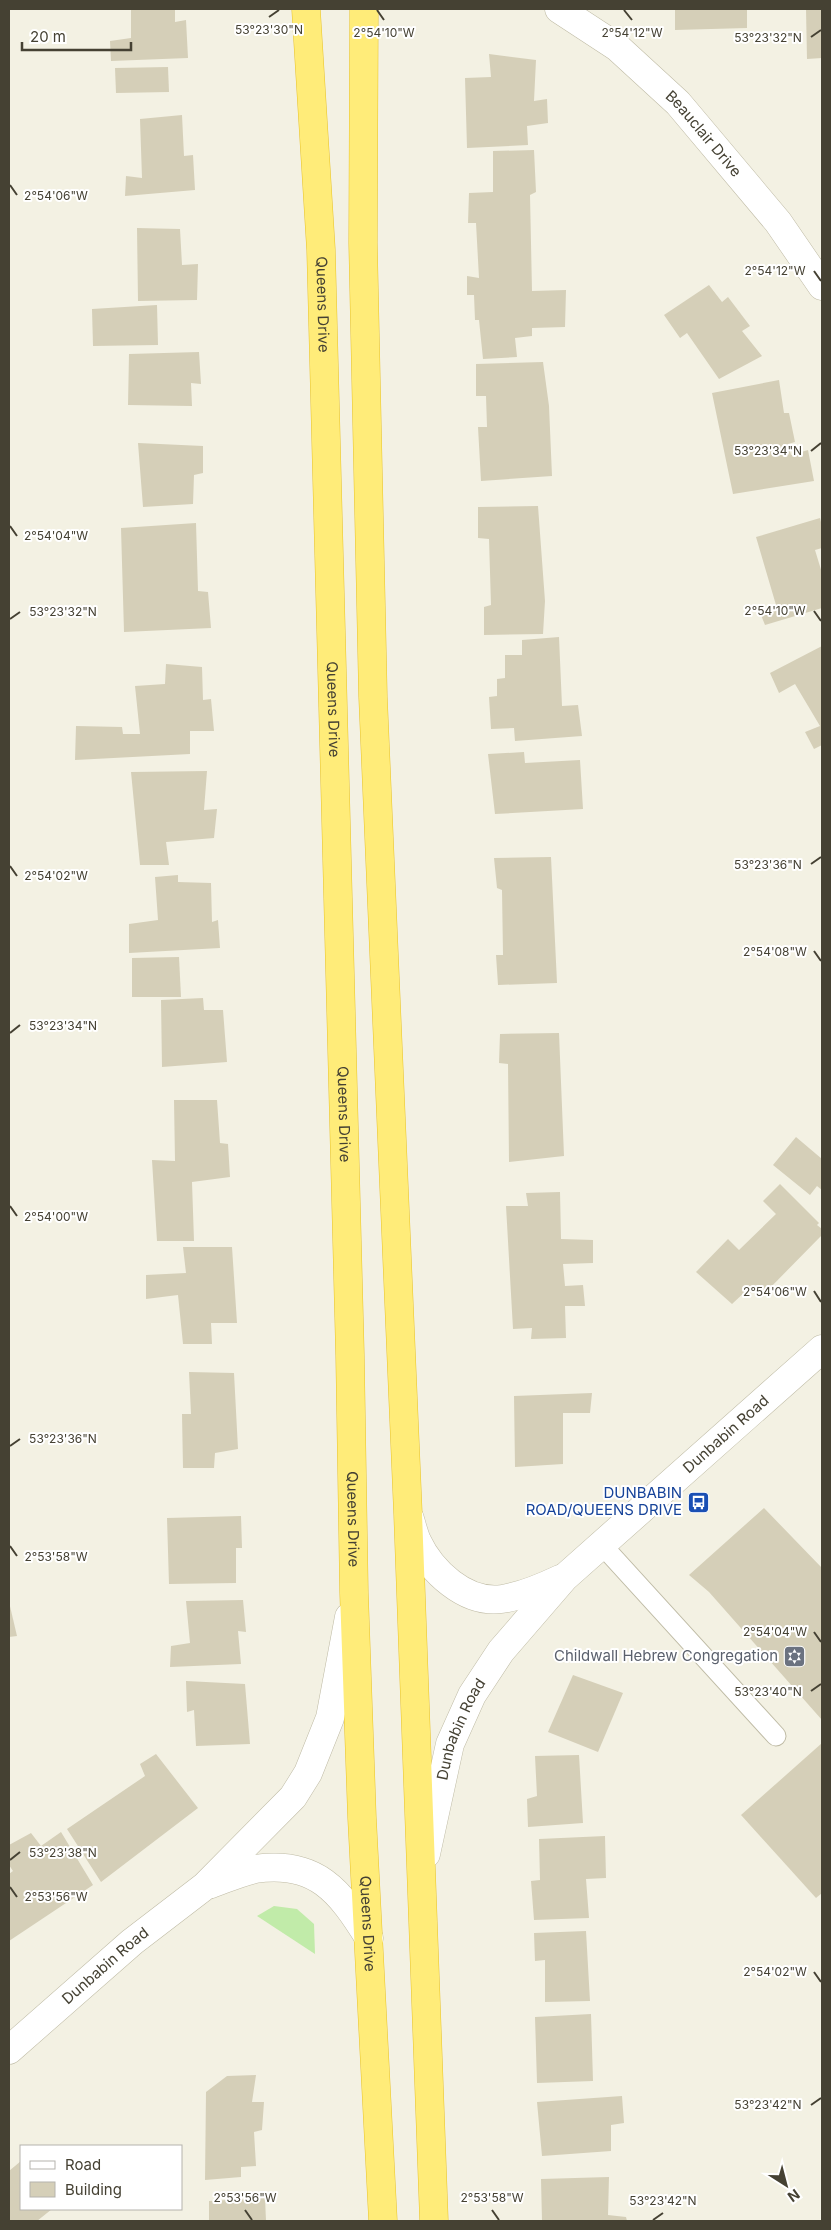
<svg xmlns="http://www.w3.org/2000/svg" width="831" height="2230" font-family="Inter,sans-serif">
  <style>
    .green { fill: #c1eba9 }
    .building { fill: #d5cfb8 }
    .lines { fill: none; stroke-linecap: round; stroke-linejoin: round }
    .service-casing { stroke: #bfbba5; stroke-width: 21 }
    .minor-casing { stroke: #bfbba5; stroke-width: 29 }
    .tertiary-casing { stroke: #bfbba5; stroke-width: 29 }
    .trunk-casing { stroke: #e8c329; stroke-width: 29 }
    .service { stroke: #fff; stroke-width: 19 }
    .minor { stroke: #fff; stroke-width: 28 }
    .tertiary { stroke: #fff; stroke-width: 28 }
    .trunk { stroke: #ffec79; stroke-width: 28 }
    .ticks { fill: none; stroke: #454133; stroke-width: 2 }
    .labels { text-anchor: middle; stroke-width: 4; stroke-linejoin: round; paint-order: stroke }
    .street-label { font-size: 15px; fill: #454133; stroke: #fff }
    .transit-label { font-size: 15px; fill: #164399; stroke: #fff; text-anchor: end }
    .worship-label { font-size: 15px; fill: #5b616d; stroke: #fff; text-anchor: end }
    .ticks-label { font-size: 12px; text-anchor: middle; fill: #454133; stroke: #fff; stroke-width: 4; stroke-linejoin: round; paint-order: stroke }
  </style>
  <rect width="100%" height="100%" fill="#f3f1e3"/>
  <polygon class="green" points="274,1906 297,1909 314,1924 315,1954 257,1916"/>
  <g class="building">
    <polygon points="131,9 175,9 175,22 186,20 188,58 111,61 110,41 131,38"/>
    <polygon points="675,9 747,9 747,28 675,30"/>
    <polygon points="806,9 822,9 822,58 807,59"/>
    <polygon points="489,54 536,60 534,101 547,99 548,123 527,126 528,145 467,148 465,78 491,77"/>
    <polygon points="168,67 169,92 116,93 115,68"/>
    <polygon points="182,115 184,156 193,155 195,190 125,196 126,176 142,178 140,119"/>
    <polygon points="534,150 536,192 530,195 532,291 566,290 565,327 532,328 532,336 515,338 517,357 483,359 479,320 475,320 474,295 467,295 467,276 479,278 476,223 468,223 469,193 493,192 493,151"/>
    <polygon points="137,228 180,229 182,265 198,264 197,300 138,301"/>
    <polygon points="709,285 722,302 728,297 750,326 742,331 762,356 719,379 687,333 680,338 664,315"/>
    <polygon points="157,305 158,345 93,346 92,309"/>
    <polygon points="199,352 201,384 191,383 192,406 128,405 129,354"/>
    <polygon points="543,362 549,406 552,476 481,481 478,427 487,427 486,396 476,396 476,364"/>
    <polygon points="779,380 784,413 789,413 795,442 788,444 791,455 808,450 814,481 733,494 712,393"/>
    <polygon points="138,443 203,446 203,473 194,475 193,504 143,507"/>
    <polygon points="538,506 545,601 543,634 484,635 484,607 491,605 489,539 478,538 478,507"/>
    <polygon points="820,518 822,526 822,548 815,550 822,573 822,608 765,625 759,610 776,605 756,537"/>
    <polygon points="196,523 198,591 208,592 211,628 124,632 121,528"/>
    <polygon points="559,637 562,706 578,705 582,736 515,741 514,728 491,729 489,697 497,696 497,679 505,678 505,655 522,655 522,640"/>
    <polygon points="822,646 822,745 814,749 805,732 820,726 795,684 779,693 770,673"/>
    <polygon points="166,664 202,667 203,700 211,699 214,731 190,731 190,754 75,760 76,726 122,727 123,734 140,734 135,686 165,684"/>
    <polygon points="524,752 525,763 580,760 583,809 495,814 488,754"/>
    <polygon points="207,771 204,810 217,809 214,838 166,842 169,865 140,865 131,772"/>
    <polygon points="551,857 557,983 498,985 496,955 503,955 502,890 497,888 494,858"/>
    <polygon points="178,875 178,882 211,883 212,922 218,920 220,948 129,953 129,924 158,920 155,877"/>
    <polygon points="179,957 181,997 132,997 132,958"/>
    <polygon points="203,998 204,1010 223,1010 227,1062 162,1067 161,1000"/>
    <polygon points="559,1033 564,1156 509,1162 508,1064 499,1063 500,1034"/>
    <polygon points="174,1100 217,1100 220,1143 228,1144 230,1177 192,1182 194,1241 157,1241 152,1160 175,1161"/>
    <polygon points="796,1137 822,1159 822,1190 817,1186 810,1195 773,1165"/>
    <polygon points="780,1184 819,1223 817,1225 822,1229 822,1235 766,1292 758,1285 750,1293 746,1291 732,1304 696,1272 728,1239 739,1250 776,1214 763,1201"/>
    <polygon points="560,1192 561,1239 593,1240 593,1263 563,1264 565,1286 583,1285 585,1306 565,1306 566,1338 531,1339 532,1328 513,1329 506,1206 528,1206 526,1193"/>
    <polygon points="183,1247 232,1247 237,1323 211,1323 212,1344 183,1344 178,1295 146,1299 146,1275 186,1273"/>
    <polygon points="189,1372 234,1373 238,1449 215,1453 214,1468 183,1468 182,1414 191,1414"/>
    <polygon points="592,1393 590,1413 563,1413 563,1464 515,1467 514,1396"/>
    <polygon points="764,1508 822,1568 822,1720 709,1592 689,1575"/>
    <polygon points="241,1516 242,1548 236,1548 236,1583 169,1584 167,1518"/>
    <polygon points="243,1600 246,1632 238,1631 241,1664 170,1667 171,1646 190,1643 186,1601"/>
    <polygon points="9,1602 17,1636 9,1637"/>
    <polygon points="573,1675 623,1693 598,1752 548,1732"/>
    <polygon points="186,1681 245,1684 250,1744 196,1746 194,1710 187,1712"/>
    <polygon points="822,1743 822,1893 816,1898 741,1815"/>
    <polygon points="156,1754 198,1808 101,1882 67,1829 145,1776 140,1764"/>
    <polygon points="579,1755 583,1823 528,1827 527,1799 537,1796 535,1756"/>
    <polygon points="61,1832 93,1885 9,1941 9,1874 13,1871 9,1865 9,1845 31,1833 41,1846"/>
    <polygon points="605,1836 606,1878 586,1879 589,1918 534,1920 531,1881 540,1880 539,1839"/>
    <polygon points="586,1931 590,2001 545,2002 545,1960 535,1961 534,1933"/>
    <polygon points="591,2014 593,2081 537,2083 535,2017"/>
    <polygon points="256,2075 252,2102 264,2102 262,2130 254,2132 256,2166 241,2167 241,2177 205,2180 206,2092 227,2076"/>
    <polygon points="622,2096 624,2123 611,2125 611,2151 542,2156 537,2102"/>
    <polygon points="21,2161 21,2209 52,2209 37,2221 9,2221 9,2171"/>
    <polygon points="609,2177 608,2215 626,2217 627,2221 542,2221 541,2179"/>
    <polygon points="265,2198 266,2221 209,2221 209,2201"/>
  </g>
  <g class="lines">
    <defs>
      <polyline id="service" points="602,1545 776,1736"/>
      <g id="minor">
        <path id="s1" d="M559,9L617,47L678,103L778,222L822,286"/>
        <path d="M410,1519C412,1526 414,1534 417,1541C431,1571 465,1604 502,1599C522,1596 541,1588 560,1579"/>
        <path id="s2" d="M426,1854L450,1744L472,1695L501,1651L564,1578L822,1349"/>
      </g>
      <g id="tertiary">
        <path d="M211,1884C225,1879 241,1872 255,1869C316,1860 340,1891 369,1938"/>
        <path id="s3" d="M9,2050L132,1942L205,1886L293,1797L308,1773L330,1718L349,1617"/>
      </g>
      <g id="trunk">
        <path id="s4" d="M306,9L321,250L350,1355L354,1593L362,1818L383,2221"/>
        <polyline points="364,9 363,243 373,697 408,1514 434,2221"/>
      </g>
    </defs>
    <use href="#service" class="service-casing"/>
    <use href="#minor" class="minor-casing"/>
    <use href="#tertiary" class="tertiary-casing"/>
    <use href="#trunk" class="trunk-casing"/>
    <use href="#service" class="service"/>
    <use href="#minor" class="minor"/>
    <use href="#tertiary" class="tertiary"/>
    <use href="#trunk" class="trunk"/>
  </g>
  <path class="ticks" d="M377,10L384,20M624,10L632,20M269,17L279,10M811,37L821,30M10,185L17,195M814,271L821,281M811,451L821,443M10,526L17,536M814,611L821,621M10,619L20,612M811,864L821,857M10,866L17,876M814,951L821,961M10,1033L20,1025M10,1206L17,1216M814,1291L821,1302M10,1446L20,1439M10,1546L17,1556M814,1632L821,1642M811,1691L821,1684M10,1860L20,1852M10,1887L17,1897M814,1972L821,1982M811,2105L821,2098M245,2210L252,2220M492,2210L499,2220M653,2220L663,2213"/>
  <defs>
    <symbol id="bus-square" viewBox="-11 -11 22 22"><rect x="-9" y="-9" width="18" height="18" rx="4" fill="#1a4fb4" stroke="#fff"/><path d="M-5-6H5V4H4V6H2V4H-2V6H-4V4H-5ZM-3.5-4V0h7V-4ZM-3.5 1.2v1.5H-2V1.2ZM2 1.2v1.5H3.5V1.2Z" fill="#fff"/></symbol>
    <symbol id="synagogue-square" viewBox="-11 -11 22 22"><rect x="-9" y="-9" width="18" height="18" rx="4" fill="#6b7280" stroke="#fff"/><path d="M0-6.5L5.6 3.2H-5.6ZM0 6.5L5.6-3.2H-5.6Z" fill="#fff"/></symbol>
  </defs>
  <g fill-rule="evenodd">
    <use href="#bus-square" x="686" y="1490" width="25" height="25"/>
    <use href="#synagogue-square" x="782" y="1644" width="25" height="25"/>
  </g>
  <g class="labels">
    <g class="street-label">
      <text dy="5" stroke="none"><textPath href="#s1" startOffset="192">Beauclair Drive</textPath></text>
      <text dy="5" stroke="none"><textPath href="#s4" startOffset="296">Queens Drive</textPath></text>
      <text dy="5" stroke="none"><textPath href="#s4" startOffset="701">Queens Drive</textPath></text>
      <text dy="5" stroke="none"><textPath href="#s4" startOffset="1106">Queens Drive</textPath></text>
      <text dy="5" stroke="none"><textPath href="#s2" startOffset="532">Dunbabin Road</textPath></text>
      <text dy="5" stroke="none"><textPath href="#s4" startOffset="1511">Queens Drive</textPath></text>
      <text dy="5" stroke="none"><textPath href="#s2" startOffset="130">Dunbabin Road</textPath></text>
      <text dy="5" stroke="none"><textPath href="#s4" startOffset="1916">Queens Drive</textPath></text>
      <text dy="5" stroke="none"><textPath href="#s3" startOffset="128">Dunbabin Road</textPath></text>
    </g>
    <g class="transit-label">
      <text x="682" y="1498">DUNBABIN<tspan x="682" dy="17">ROAD/QUEENS DRIVE</tspan></text>
    </g>
    <g class="worship-label">
      <text x="778" y="1661">Childwall Hebrew Congregation</text>
    </g>
  </g>
  <g class="ticks-label">
    <text x="269" y="34">53°23'30"N</text>
    <text x="384" y="37">2°54'10"W</text>
    <text x="632" y="37">2°54'12"W</text>
    <text x="768" y="42">53°23'32"N</text>
    <text x="56" y="200">2°54'06"W</text>
    <text x="775" y="275">2°54'12"W</text>
    <text x="768" y="455">53°23'34"N</text>
    <text x="56" y="540">2°54'04"W</text>
    <text x="775" y="615">2°54'10"W</text>
    <text x="63" y="616">53°23'32"N</text>
    <text x="768" y="869">53°23'36"N</text>
    <text x="56" y="880">2°54'02"W</text>
    <text x="775" y="956">2°54'08"W</text>
    <text x="63" y="1030">53°23'34"N</text>
    <text x="56" y="1221">2°54'00"W</text>
    <text x="775" y="1296">2°54'06"W</text>
    <text x="63" y="1443">53°23'36"N</text>
    <text x="56" y="1561">2°53'58"W</text>
    <text x="775" y="1636">2°54'04"W</text>
    <text x="768" y="1696">53°23'40"N</text>
    <text x="63" y="1857">53°23'38"N</text>
    <text x="56" y="1901">2°53'56"W</text>
    <text x="775" y="1976">2°54'02"W</text>
    <text x="768" y="2109">53°23'42"N</text>
    <text x="245" y="2202">2°53'56"W</text>
    <text x="492" y="2202">2°53'58"W</text>
    <text x="663" y="2205">53°23'42"N</text>
  </g>
  <rect width="831" height="2230" fill="none" stroke="#454133" stroke-width="20"/>
  <rect x="20" y="2145" width="162" height="65" fill="#ffffff" stroke="#b5b3ad"/>
  <rect x="30" y="2161" width="25" height="8" fill="#ffffff" stroke="#b5b3ad"/>
  <text x="65" y="2170" font-size="15" fill="#454133">Road</text>
  <rect x="30" y="2182" width="25" height="15" fill="#d5cfb8" stroke="#b5b3ad"/>
  <text x="65" y="2195" font-size="15" fill="#454133">Building</text>
  <g transform="translate(786 2185) rotate(144)" stroke="#ffffff" stroke-width="4" paint-order="stroke">
  <path d="M0-4L9 19L0 12L-9 19Z" fill="#454133"/>
  <text y="-8" font-size="14" font-weight="bold" text-anchor="middle" fill="#454133">N</text>
  </g>
  <path d="M22 42v8h109v-8" fill="none" stroke="#454133" stroke-width="2.5"/>
  <text x="30" y="42" font-size="15" fill="#454133" stroke="#ffffff" stroke-width="4" paint-order="stroke">20 m</text>
</svg>
